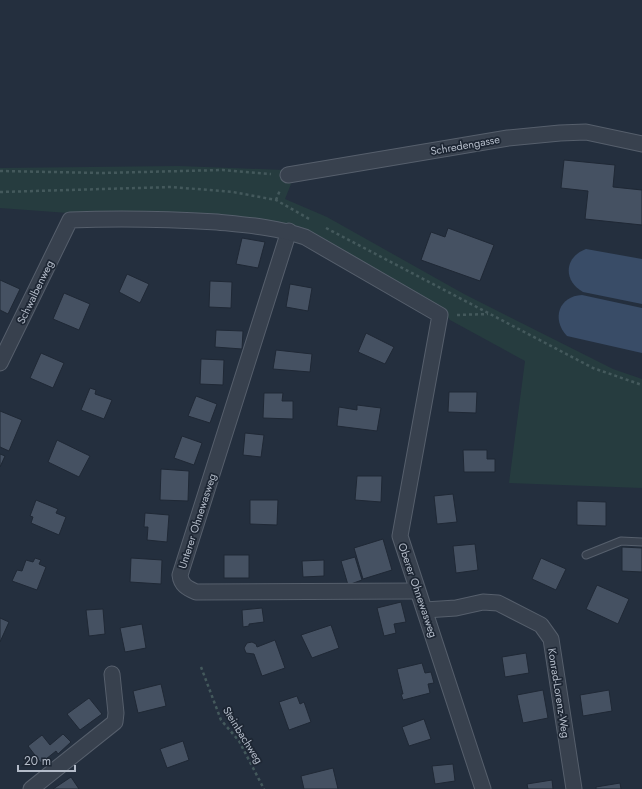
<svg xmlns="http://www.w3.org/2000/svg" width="642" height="789" font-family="Jost,sans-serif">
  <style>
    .green { fill: #263c3f }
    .water { fill: #394c67 }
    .building { fill: #455162; stroke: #1f2835 }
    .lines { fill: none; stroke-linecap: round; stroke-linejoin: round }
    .lane-casing { stroke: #565f6c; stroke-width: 9 }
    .street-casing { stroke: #565f6c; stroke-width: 17 }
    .path { stroke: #44595c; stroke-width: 2.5; stroke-dasharray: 3 3; stroke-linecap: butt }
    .lane { stroke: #38414e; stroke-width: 7 }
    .street { stroke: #38414e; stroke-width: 15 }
    .labels { text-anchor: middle; stroke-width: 3.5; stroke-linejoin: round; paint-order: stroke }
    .street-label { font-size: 11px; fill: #b4bcc9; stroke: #1d2633 }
  </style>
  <rect width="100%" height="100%" fill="#242f3e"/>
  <polygon class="green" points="179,166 284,170 291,184 285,199 327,217 464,294 613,369 642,379 642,488 509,483 525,361 450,320 438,305 289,226 257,220 68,213 0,208 0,168"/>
  <g class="water">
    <path d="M586,249L642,259V304L583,292C563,281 564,257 586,249Z"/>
    <path d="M582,295L642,308V353L567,336C551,319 559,296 582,295Z"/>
  </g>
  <g class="building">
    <polygon points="564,160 615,165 613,187 642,190 642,225 585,219 588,191 561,188"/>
    <polygon points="448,228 494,245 480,281 421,260 431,232 445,237"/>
    <polygon points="242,238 265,242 258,268 236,264"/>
    <polygon points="127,274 149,284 140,303 119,292"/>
    <polygon points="0,280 20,289 8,314 0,310"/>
    <polygon points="210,281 232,282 231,308 209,307"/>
    <polygon points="290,284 312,288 308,311 286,307"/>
    <polygon points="64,293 90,304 79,330 53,319"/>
    <polygon points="216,330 243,331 242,349 215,347"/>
    <polygon points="366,333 394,347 385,364 358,352"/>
    <polygon points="276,350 312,354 310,372 273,369"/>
    <polygon points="41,353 64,363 53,388 30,378"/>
    <polygon points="201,359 224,360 223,385 200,384"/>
    <polygon points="90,388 96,390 95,394 112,400 104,419 81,410"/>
    <polygon points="449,392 477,392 476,413 448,412"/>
    <polygon points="264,393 283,393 282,401 293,401 293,419 263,418"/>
    <polygon points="196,396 217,404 210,423 188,416"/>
    <polygon points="357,405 381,408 377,431 337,426 339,407 357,410"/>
    <polygon points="0,411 22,420 9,451 0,447"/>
    <polygon points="245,433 264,435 261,457 243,455"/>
    <polygon points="182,436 202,443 194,465 174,458"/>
    <polygon points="57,440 90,456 79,477 48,462"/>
    <polygon points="463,450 487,450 487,459 495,459 495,472 464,472"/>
    <polygon points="0,454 5,456 0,467"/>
    <polygon points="161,469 189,471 188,501 160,500"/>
    <polygon points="357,476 382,476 381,502 355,500"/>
    <polygon points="453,494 457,522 437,524 434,496"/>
    <polygon points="36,500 58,509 56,513 66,517 59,535 31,523 33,517 30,516"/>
    <polygon points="250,500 278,500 277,525 250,524"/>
    <polygon points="577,501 606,502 606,526 577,525"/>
    <polygon points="145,513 169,515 167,542 147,540 148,527 144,527"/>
    <polygon points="383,539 392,570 363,579 354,548"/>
    <polygon points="475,544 478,570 456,573 453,546"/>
    <polygon points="622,547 642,548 642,572 622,571"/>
    <rect x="224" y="555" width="25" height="23"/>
    <polygon points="355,557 362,580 348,585 341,561"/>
    <polygon points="35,558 41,560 39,564 46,567 37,590 12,581 17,570 22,571 26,560 33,562"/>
    <polygon points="131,558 162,560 161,584 130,582"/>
    <polygon points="541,558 566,569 556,590 532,579"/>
    <polygon points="324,560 324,576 303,577 302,561"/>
    <polygon points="597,585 629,599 618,624 586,609"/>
    <polygon points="401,602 406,622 394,624 396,633 384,636 377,608"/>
    <polygon points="262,608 264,622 249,624 249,626 243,627 242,610"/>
    <polygon points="103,609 105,634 89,636 86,610"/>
    <polygon points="0,618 9,622 0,642"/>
    <polygon points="142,624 146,648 125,652 120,628"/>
    <polygon points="331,625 339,648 312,658 301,635"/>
    <polygon points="275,640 285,668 262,676 254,654 246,653 244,648 247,643 252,642 256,644 257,647"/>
    <polygon points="526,653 529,673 505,677 502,657"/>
    <polygon points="422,663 425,673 431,672 434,683 428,684 430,693 403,700 401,694 403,694 397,669"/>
    <polygon points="161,684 166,706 138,713 133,691"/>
    <polygon points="543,690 548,718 523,723 517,695"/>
    <polygon points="609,690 612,711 583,716 580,695"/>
    <polygon points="297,696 300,704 304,702 311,722 289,730 279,702"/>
    <polygon points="89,698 102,714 80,730 67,714"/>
    <polygon points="424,719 431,739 409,746 402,727"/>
    <polygon points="63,734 71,742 58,754 56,751 41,763 28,746 42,735 50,745"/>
    <polygon points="183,741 189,760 167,768 160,749"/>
    <polygon points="453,764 455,781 435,784 432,766"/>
    <polygon points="333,768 338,789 304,789 301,776"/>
    <polygon points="71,777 79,789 53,789"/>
    <polygon points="552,780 553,789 528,789 527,784"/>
    <polygon points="620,783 621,789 596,789 596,787"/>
  </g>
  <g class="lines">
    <defs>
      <polyline id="lane" points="586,555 621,541 642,542"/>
      <g id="street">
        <polyline points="288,175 508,138 560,133 586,132 642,144"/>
        <path d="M289,231L180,575C181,585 187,588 196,592L417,591"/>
        <path d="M0,363L70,220C119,218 168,219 217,222C247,225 276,227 305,237L440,315L400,536L483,789"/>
        <polyline points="425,610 456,608 483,602 498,603 541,625 551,639 574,789"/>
        <polyline points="31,789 115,722 116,713 112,674"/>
      </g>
    </defs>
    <use href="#lane" class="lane-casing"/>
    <use href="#street" class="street-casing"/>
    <g class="path">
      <polyline points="0,171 102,173 223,170 271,174"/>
      <polyline points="0,192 172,187 233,192 276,200 311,220"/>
      <polyline points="276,200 280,190"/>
      <polyline points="326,228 593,368 642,385"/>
      <polyline points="457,315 488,314"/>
      <polyline points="201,667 221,720 239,741 264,789"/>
    </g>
    <use href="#lane" class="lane"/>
    <use href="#street" class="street"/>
  </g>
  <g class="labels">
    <g class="street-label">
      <text transform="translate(465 145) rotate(-10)" y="4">Schredengasse</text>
      <text transform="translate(35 292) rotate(-64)" y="4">Schwalbenweg</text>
      <text transform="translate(197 521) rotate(-72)" y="4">Unterer Ohnewasweg</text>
      <text transform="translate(418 590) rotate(71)" y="4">Oberer Ohnewasweg</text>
      <text transform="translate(559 693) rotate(81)" y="4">Konrad-Lorenz-Weg</text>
      <text transform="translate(243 735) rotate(58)" y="4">Steinbachweg</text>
    </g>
  </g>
  <path d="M18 765v6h57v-6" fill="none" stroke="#b4bcc9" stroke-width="2"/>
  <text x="24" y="765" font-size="12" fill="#b4bcc9" stroke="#1d2633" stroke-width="3" paint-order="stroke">20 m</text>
</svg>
